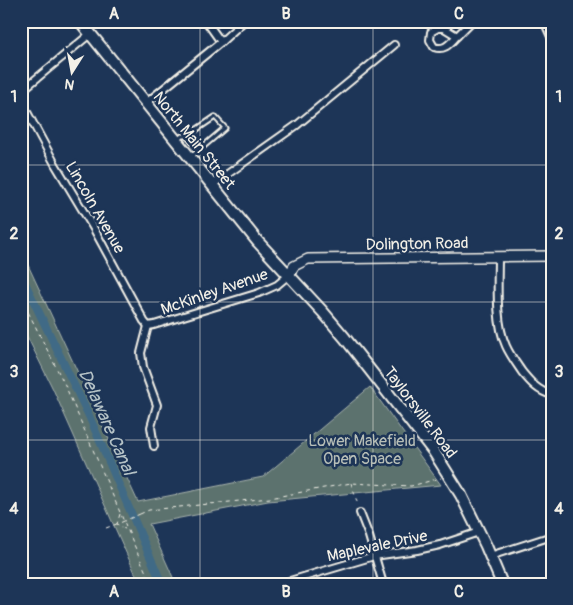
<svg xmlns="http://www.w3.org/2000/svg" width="573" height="605" font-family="Pangolin,sans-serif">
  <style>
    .green { fill: #5b726e; stroke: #a8b2ab }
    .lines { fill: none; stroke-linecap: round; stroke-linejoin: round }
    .canal { stroke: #406b86; stroke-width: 8 }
    .lane-casing { stroke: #f4f1e8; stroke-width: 7 }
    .street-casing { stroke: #f4f1e8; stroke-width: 10 }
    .secondary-casing { stroke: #f4f1e8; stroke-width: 12 }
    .primary-casing { stroke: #f4f1e8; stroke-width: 14 }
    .path { stroke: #f4f1e8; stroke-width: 1; stroke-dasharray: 4 4; stroke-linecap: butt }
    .lane { stroke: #1d3557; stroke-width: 3 }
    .street { stroke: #1d3557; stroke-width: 6 }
    .secondary { stroke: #1d3557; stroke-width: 9 }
    .primary { stroke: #1d3557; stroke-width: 10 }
    .path-bridge { stroke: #f4f1e8; stroke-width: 1; stroke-dasharray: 4 4; stroke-linecap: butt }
    .grid { fill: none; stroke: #f4f1e8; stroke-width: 1; stroke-opacity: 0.55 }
    .labels { text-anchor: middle; stroke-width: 5; stroke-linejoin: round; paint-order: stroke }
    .street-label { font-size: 16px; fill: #f4f1e8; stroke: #1d3557 }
    .park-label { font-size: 16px; fill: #b7beb7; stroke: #1d3557 }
    .water-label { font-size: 18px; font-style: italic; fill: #b5c2c6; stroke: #1d3557 }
    .neatline { fill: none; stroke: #f4f1e8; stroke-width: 2 }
    .grid-label { font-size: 16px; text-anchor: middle; font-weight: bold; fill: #f4f1e8 }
  </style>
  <rect width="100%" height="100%" fill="#1d3557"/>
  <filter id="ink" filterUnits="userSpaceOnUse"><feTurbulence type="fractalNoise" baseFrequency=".02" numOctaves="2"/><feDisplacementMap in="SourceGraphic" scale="10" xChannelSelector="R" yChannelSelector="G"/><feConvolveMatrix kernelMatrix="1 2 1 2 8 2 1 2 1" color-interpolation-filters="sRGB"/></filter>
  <g filter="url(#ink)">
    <polygon class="green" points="21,250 138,502 263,477 370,387 441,485 268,501 149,524 176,584 140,584 53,389 21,324"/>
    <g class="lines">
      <polyline class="canal" points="21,275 89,416 162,584"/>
      <defs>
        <g id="lane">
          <polyline points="187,136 199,150"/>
          <polyline points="177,140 182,136 187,136 215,117 225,128 191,157"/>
        </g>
        <g id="street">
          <polyline points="206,21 221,42"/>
          <polyline points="544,21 552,39"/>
          <path d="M438,28H444L457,36C450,43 445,51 434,47L430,40L431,32Z"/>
          <polyline points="457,36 472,21"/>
          <polyline points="21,96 25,88 90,34"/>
          <polyline points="21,101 55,164 94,229 144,321 148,326"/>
          <polyline points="146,103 221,42 244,21"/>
          <polyline points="212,185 297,125 394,45"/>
          <path d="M498,257C498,282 495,322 506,346C510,355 516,363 522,372C531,383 538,391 552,395"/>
          <polyline points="148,326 154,325 259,293 277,285 289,275"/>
          <polyline points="148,326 141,353 143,367 157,405 151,427 154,446"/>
          <polyline points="360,513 369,536 383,584"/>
          <polyline points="490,556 552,536"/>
          <polyline points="280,584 374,556 417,550 440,545 479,532"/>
        </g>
        <polyline id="secondary" points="289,275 294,266 308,259 552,256"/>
        <polyline id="primary" points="80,21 258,242 323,312 345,338 434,452 461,495 486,546 502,584"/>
      </defs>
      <use href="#lane" class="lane-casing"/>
      <use href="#street" class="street-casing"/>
      <use href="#secondary" class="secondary-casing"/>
      <use href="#primary" class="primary-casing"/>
      <g class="path">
        <polyline points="21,298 65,385 151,584"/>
        <polyline points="351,483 358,505"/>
        <polyline points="120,514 117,524 128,531"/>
        <polyline points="140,514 149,510 270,498 351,483 411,486 441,478"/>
        <polyline points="106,528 122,522"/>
      </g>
      <use href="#lane" class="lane"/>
      <use href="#street" class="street"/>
      <use href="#secondary" class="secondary"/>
      <use href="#primary" class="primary"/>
      <polyline class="path-bridge" points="122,522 140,514"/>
    </g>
  </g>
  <path class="grid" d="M200,21V584M373,21V584M21,165H552M21,302H552M21,440H552"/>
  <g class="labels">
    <g class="street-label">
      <text transform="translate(195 140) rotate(51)" y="6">North Main Street</text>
      <text transform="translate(96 207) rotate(60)" y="6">Lincoln Avenue</text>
      <text transform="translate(417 243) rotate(-1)" y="6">Dolington Road</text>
      <text transform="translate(214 291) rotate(-19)" y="6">McKinley Avenue</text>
      <text transform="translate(421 412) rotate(53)" y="6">Taylorsville Road</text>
      <text transform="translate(377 545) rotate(-12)" y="6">Maplevale Drive</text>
    </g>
    <g class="park-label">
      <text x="362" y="446">Lower Makefield<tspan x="362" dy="18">Open Space</tspan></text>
    </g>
    <g class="water-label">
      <text transform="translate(107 422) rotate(66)" y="6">Delaware Canal</text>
    </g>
  </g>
  <rect width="573" height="605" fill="none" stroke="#1d3557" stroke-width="55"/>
  <g transform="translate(72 72) rotate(191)" stroke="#1d3557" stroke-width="4" paint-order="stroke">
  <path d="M0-4L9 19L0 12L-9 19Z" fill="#f4f1e8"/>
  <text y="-8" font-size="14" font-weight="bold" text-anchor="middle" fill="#f4f1e8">N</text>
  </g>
  <rect x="28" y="28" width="518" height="550" class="neatline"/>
  <g class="grid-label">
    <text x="114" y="19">A</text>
    <text x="286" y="19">B</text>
    <text x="459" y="19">C</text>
    <text x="14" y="102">1</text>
    <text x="559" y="102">1</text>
    <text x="14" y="239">2</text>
    <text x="559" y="239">2</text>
    <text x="14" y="377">3</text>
    <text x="559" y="377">3</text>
    <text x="14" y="514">4</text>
    <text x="559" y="514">4</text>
    <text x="114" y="597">A</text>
    <text x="286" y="597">B</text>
    <text x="459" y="597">C</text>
  </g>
</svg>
